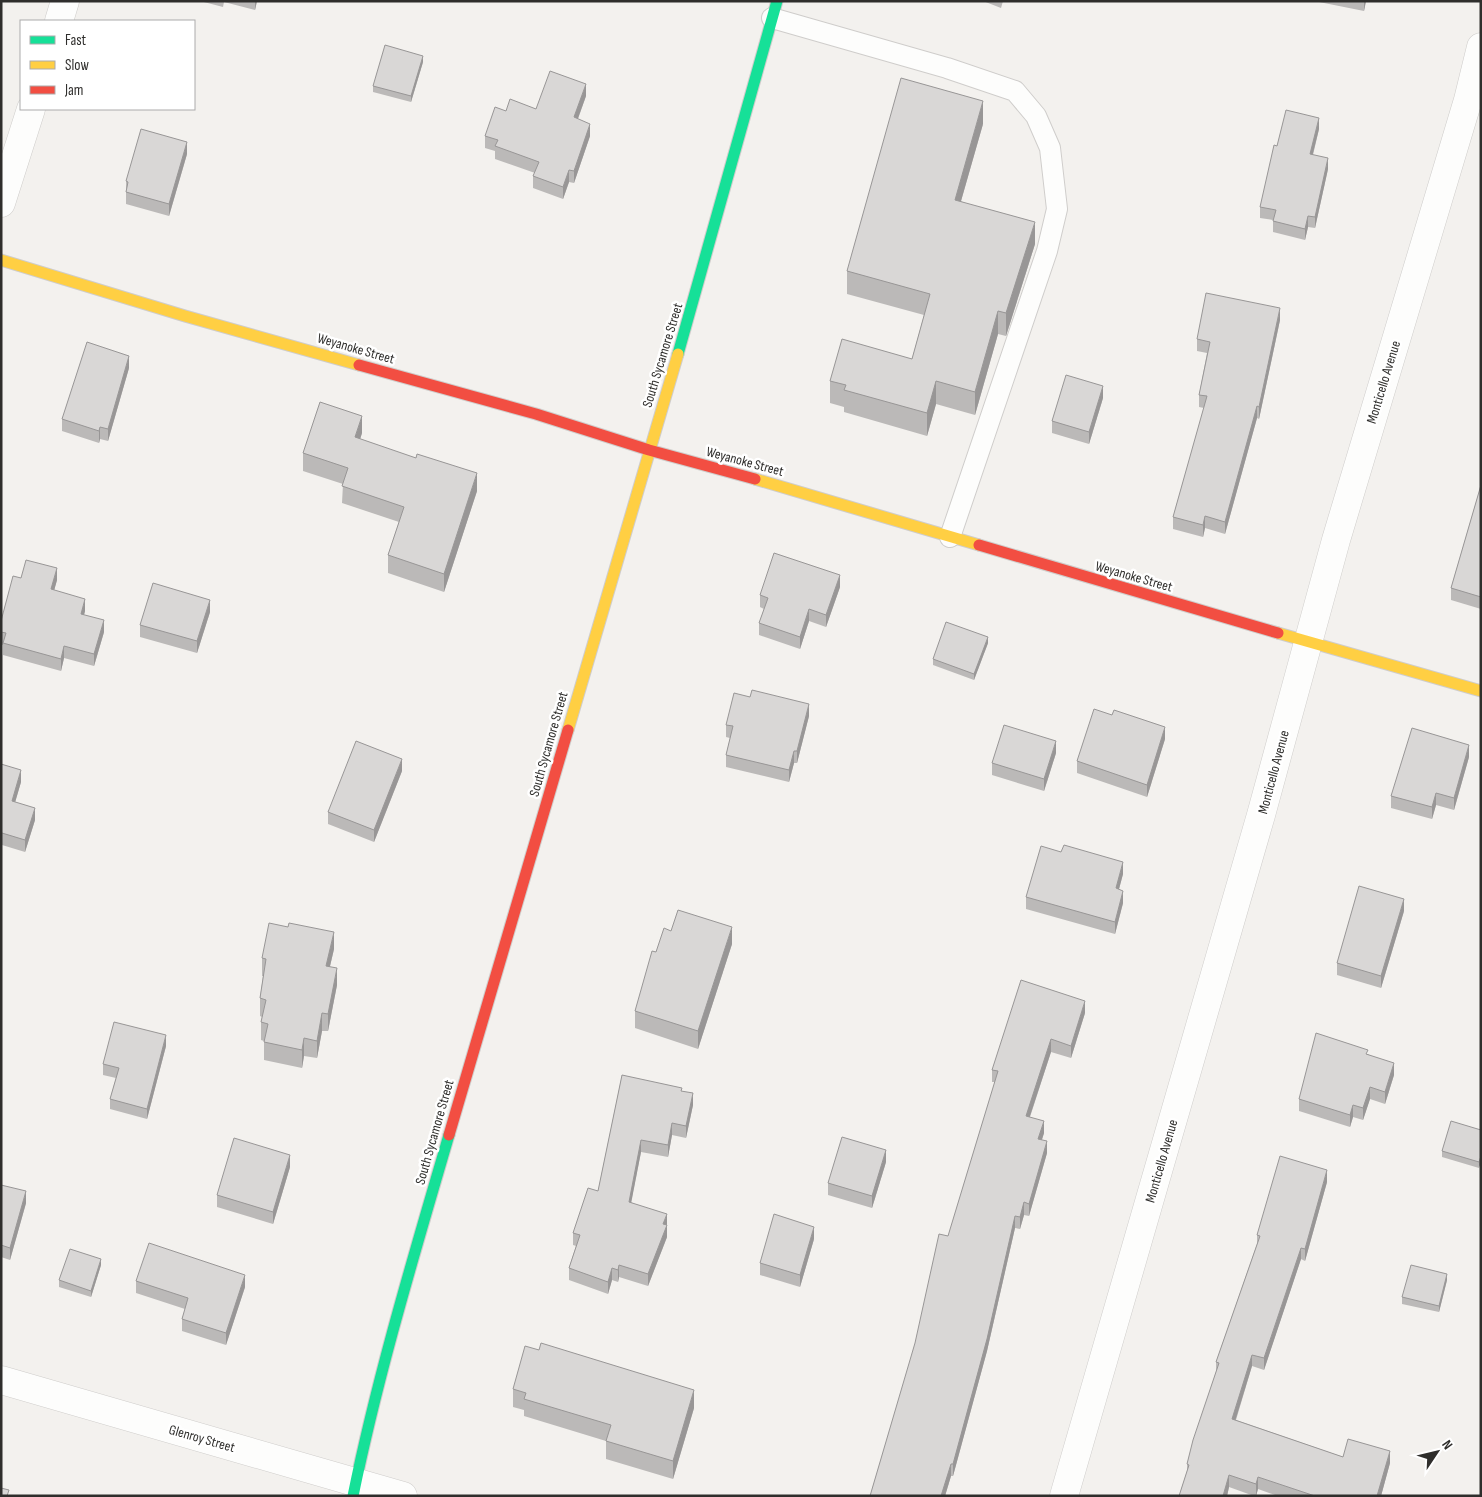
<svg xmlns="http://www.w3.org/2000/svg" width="1482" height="1497" font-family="'Sofia Sans Condensed',sans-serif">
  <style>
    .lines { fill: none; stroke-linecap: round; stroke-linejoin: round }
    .lane-casing { stroke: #cfcdcb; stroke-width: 22 }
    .street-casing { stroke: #cfcdcb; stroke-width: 29 }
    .fast-casing { stroke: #cfcdcb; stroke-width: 13 }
    .slow-casing { stroke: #cfcdcb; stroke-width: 13 }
    .jam-casing { stroke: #cfcdcb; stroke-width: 13 }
    .lane { stroke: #fdfdfc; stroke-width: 20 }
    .street { stroke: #fdfdfc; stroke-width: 28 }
    .fast { stroke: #16e098; stroke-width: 11 }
    .slow { stroke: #ffcf43; stroke-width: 11 }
    .jam { stroke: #f24e42; stroke-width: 11 }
    .wall { fill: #bbb9b8 }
    .shaded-wall { fill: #989696 }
    .building { fill: #d9d7d6; stroke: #989696 }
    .labels { text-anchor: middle; stroke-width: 5; stroke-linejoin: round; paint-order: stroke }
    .street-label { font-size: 14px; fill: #2f2e2c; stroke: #fff }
  </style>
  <rect width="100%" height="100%" fill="#f3f1ee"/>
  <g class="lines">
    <defs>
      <polyline id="lane" points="772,18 947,68 1015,91 1036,116 1050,148 1057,209 1047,251 950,537"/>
      <g id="street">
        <polyline points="59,21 65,1"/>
        <polyline points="1,203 31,109"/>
        <polyline points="1,1380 403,1496"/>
        <polyline points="1064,1496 1261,815 1336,540 1468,100 1481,47"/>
      </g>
      <g id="fast">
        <polyline points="678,354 777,1"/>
        <path d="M353,1496C378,1374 414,1255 449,1135"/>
      </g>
      <g id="slow">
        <polyline points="1,260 185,316 359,365"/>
        <polyline points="755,479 979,545"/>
        <polyline points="1278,633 1481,691"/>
        <polyline points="568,730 678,354"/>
      </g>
      <g id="jam">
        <polyline points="359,365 536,414 649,450 755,479"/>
        <polyline points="979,545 1278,633"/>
        <polyline points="449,1135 568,730"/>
      </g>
    </defs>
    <use href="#lane" class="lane-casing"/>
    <use href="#street" class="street-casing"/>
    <use href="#fast" class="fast-casing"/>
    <use href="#slow" class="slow-casing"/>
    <use href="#jam" class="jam-casing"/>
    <use href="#lane" class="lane"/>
    <use href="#street" class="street"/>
    <use href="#fast" class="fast"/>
    <use href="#slow" class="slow"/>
    <use href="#jam" class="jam"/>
  </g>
  <g class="wall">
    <polygon points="200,1 257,1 255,10 224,2 223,7"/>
    <polygon points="983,1 1003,1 1001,8"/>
    <polygon points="1314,1 1366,1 1364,11"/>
    <polygon points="423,62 411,102 373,92 373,86"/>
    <polygon points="586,96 578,119 590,136 574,183 569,182 563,199 533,188 533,176 535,173 495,159 495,151 485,148 485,136 506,111 536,109"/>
    <polygon points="983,124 961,201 1035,244 1006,336 998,334 975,415 936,404 927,436 844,412 844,407 830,403 830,381 912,359 924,315 847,294 847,271"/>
    <polygon points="1319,129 1313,155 1328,169 1315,228 1308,227 1305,240 1273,232 1273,220 1260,218 1260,207 1277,146"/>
    <polygon points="187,154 169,216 126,204 126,181"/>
    <polygon points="1280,320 1259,419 1257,418 1225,534 1205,528 1203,537 1173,529 1173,517 1204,408 1199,407 1199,395 1207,353 1197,351 1197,339"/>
    <polygon points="129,368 108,441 100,439 99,443 62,431 62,419"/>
    <polygon points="1103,398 1089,444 1052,433 1052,421"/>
    <polygon points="362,433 360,439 477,491 444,592 388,573 388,555 399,522 342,503 343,484 303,471 303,453"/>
    <polygon points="1481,485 1481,609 1451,600 1451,588"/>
    <polygon points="21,578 57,580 54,590 85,611 84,615 104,632 94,666 64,658 61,671 3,655 3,645 1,644 1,621"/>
    <polygon points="840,587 826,627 809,621 800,649 759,635 759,623 764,609 760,607 760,595"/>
    <polygon points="210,612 197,653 140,637 140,625"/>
    <polygon points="988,643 974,680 933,665 933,659"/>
    <polygon points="809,716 797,763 794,763 789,782 726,767 726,755 730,738 726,737 726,725"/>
    <polygon points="1165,739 1147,797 1077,773 1077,761"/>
    <polygon points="1056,753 1044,791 992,775 992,763"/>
    <polygon points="1469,757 1454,810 1436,805 1432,819 1391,808 1391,796"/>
    <polygon points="1,764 21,782 15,802 35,820 25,852 2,845"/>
    <polygon points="402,771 374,842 328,824 328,812"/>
    <polygon points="1123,874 1119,889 1123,903 1115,934 1026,909 1026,897"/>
    <polygon points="1404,911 1381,988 1337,975 1337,963"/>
    <polygon points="671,931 732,944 698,1049 635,1028 635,1011"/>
    <polygon points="334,949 330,966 337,985 328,1031 322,1031 317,1058 304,1056 302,1068 264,1060 264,1041 261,1040 261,1022 262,1017 260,1016 260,998 263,976 262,976 262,958"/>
    <polygon points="1085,1013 1071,1058 1051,1052 1030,1117 1044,1133 1042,1140 1047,1153 1029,1216 1024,1215 1020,1229 1015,1228 987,1351 953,1476 951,1476 945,1496 870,1496 995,1082 992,1082 992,1070"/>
    <polygon points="166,1046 147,1119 110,1109 110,1099 116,1078 103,1075 103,1064"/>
    <polygon points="1368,1054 1394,1075 1385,1104 1370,1099 1363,1120 1353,1117 1350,1127 1299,1111 1299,1099"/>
    <polygon points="622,1075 682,1092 693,1105 686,1138 672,1135 668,1157 641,1152 631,1202 667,1225 667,1237 648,1286 619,1277 618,1282 612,1280 608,1294 569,1280 569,1268 576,1246 573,1245 573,1233 598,1191"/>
    <polygon points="1481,1130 1479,1168 1442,1157 1442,1151"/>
    <polygon points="886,1162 872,1208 828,1195 828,1183"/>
    <polygon points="290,1167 273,1224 217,1207 217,1195"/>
    <polygon points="1327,1182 1305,1261 1301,1259 1264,1370 1252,1366 1236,1420 1343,1457 1390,1463 1381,1496 1278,1496 1258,1489 1256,1496 1254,1496 1229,1487 1227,1496 1179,1496 1187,1471 1187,1464 1216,1372 1216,1362 1257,1244 1257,1235"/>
    <polygon points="1,1185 26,1203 10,1260 1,1257"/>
    <polygon points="814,1239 800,1287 760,1275 760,1263"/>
    <polygon points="101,1265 91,1297 59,1287 59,1280"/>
    <polygon points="1447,1280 1439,1312 1402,1304 1402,1297"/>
    <polygon points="136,1281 245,1287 226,1345 182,1331 182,1319 185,1309 136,1293"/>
    <polygon points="513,1389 694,1408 673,1479 606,1459 606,1441 524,1416 524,1410 513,1407"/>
  </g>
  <g class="shaded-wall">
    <polygon points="255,1 257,1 255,10"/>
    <polygon points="1364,1 1366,1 1364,11"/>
    <polygon points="423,56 423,62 411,102 411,96"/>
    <polygon points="586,84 586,96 574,129 574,117"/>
    <polygon points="983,101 983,124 955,222 955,200"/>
    <polygon points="1319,118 1319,129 1310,165 1310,154"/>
    <polygon points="590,124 590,136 574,183 574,171"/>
    <polygon points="187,142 187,154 169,216 169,204"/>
    <polygon points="1328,158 1328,169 1315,228 1315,217"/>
    <polygon points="569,170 569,182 563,199 563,187"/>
    <polygon points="1308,216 1308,227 1305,240 1305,229"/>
    <polygon points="1035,222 1035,244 1006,336 1006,313"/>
    <polygon points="1280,308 1280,320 1259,419 1259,407"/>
    <polygon points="998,311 998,334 975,415 975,392"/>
    <polygon points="129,356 129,368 108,441 108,429"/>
    <polygon points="936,381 936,404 927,436 927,413"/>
    <polygon points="1103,386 1103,398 1089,444 1089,432"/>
    <polygon points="1257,406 1257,418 1225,534 1225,522"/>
    <polygon points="362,416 362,433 355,455 355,437"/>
    <polygon points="100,427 100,439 99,443 99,431"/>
    <polygon points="477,473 477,491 444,592 444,574"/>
    <polygon points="1205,516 1205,528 1203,537 1203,525"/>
    <polygon points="57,568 57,580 51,602 51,589"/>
    <polygon points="840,575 840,587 826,627 826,615"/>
    <polygon points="85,599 85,611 81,626 81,614"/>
    <polygon points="210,600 210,612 197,653 197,641"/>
    <polygon points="809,609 809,621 800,649 800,637"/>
    <polygon points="104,620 104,632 94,666 94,654"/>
    <polygon points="988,637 988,643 974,680 974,674"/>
    <polygon points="64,646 64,658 61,671 61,659"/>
    <polygon points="809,704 809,716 797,763 797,751"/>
    <polygon points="1165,727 1165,739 1147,797 1147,785"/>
    <polygon points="1056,741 1056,753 1044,791 1044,779"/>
    <polygon points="1469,745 1469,757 1454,810 1454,798"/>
    <polygon points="794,751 794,763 789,782 789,770"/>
    <polygon points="402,759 402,771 374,842 374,830"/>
    <polygon points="21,770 21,782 12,813 12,801"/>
    <polygon points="1436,793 1436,805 1432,819 1432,807"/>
    <polygon points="35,808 35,820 25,852 25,840"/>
    <polygon points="1123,862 1123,874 1116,900 1116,888"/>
    <polygon points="1123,891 1123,903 1115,934 1115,922"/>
    <polygon points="1404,899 1404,911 1381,988 1381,976"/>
    <polygon points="732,927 732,944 698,1049 698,1031"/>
    <polygon points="334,932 334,949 326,983 326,966"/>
    <polygon points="337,968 337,985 328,1031 328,1014"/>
    <polygon points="1085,1001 1085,1013 1071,1058 1071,1046"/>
    <polygon points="322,1013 322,1031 317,1058 317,1041"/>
    <polygon points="166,1035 166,1046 147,1119 147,1109"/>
    <polygon points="304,1038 304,1056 302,1068 302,1050"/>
    <polygon points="1051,1039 1051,1052 1026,1128 1026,1116"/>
    <polygon points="1394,1063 1394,1075 1385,1104 1385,1092"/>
    <polygon points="1370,1087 1370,1099 1363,1120 1363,1108"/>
    <polygon points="693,1093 693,1105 686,1138 686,1126"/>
    <polygon points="1353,1105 1353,1117 1350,1127 1350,1115"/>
    <polygon points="1044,1121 1044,1133 1038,1151 1038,1139"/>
    <polygon points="672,1123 672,1135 668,1157 668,1145"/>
    <polygon points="641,1140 641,1152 629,1214 629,1202"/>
    <polygon points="1047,1141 1047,1153 1029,1216 1029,1204"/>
    <polygon points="886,1150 886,1162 872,1208 872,1196"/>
    <polygon points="290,1155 290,1167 273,1224 273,1212"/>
    <polygon points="1481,1156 1481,1162 1479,1168 1479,1162"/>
    <polygon points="1327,1170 1327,1182 1305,1261 1305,1249"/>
    <polygon points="26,1191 26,1203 10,1260 10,1248"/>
    <polygon points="1024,1202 1024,1215 1020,1229 1020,1217"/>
    <polygon points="667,1214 667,1226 663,1224"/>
    <polygon points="1015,1216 1015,1228 987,1351 953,1476 953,1464"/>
    <polygon points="667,1225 667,1237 648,1286 648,1274"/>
    <polygon points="814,1227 814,1239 800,1287 800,1275"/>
    <polygon points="1301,1248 1301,1259 1264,1370 1264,1358"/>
    <polygon points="101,1259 101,1265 91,1297 91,1291"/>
    <polygon points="619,1265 619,1277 618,1282 618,1270"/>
    <polygon points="612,1268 612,1280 608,1294 608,1282"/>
    <polygon points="1447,1274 1447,1280 1439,1312 1439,1306"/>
    <polygon points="245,1275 245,1287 226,1345 226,1333"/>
    <polygon points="1252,1355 1252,1366 1232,1431 1232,1419"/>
    <polygon points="694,1390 694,1408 673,1479 673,1461"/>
    <polygon points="1390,1451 1390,1463 1381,1496 1377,1496"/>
    <polygon points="951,1464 951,1476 945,1496 941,1496"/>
    <polygon points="1229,1475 1229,1487 1227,1496 1223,1496"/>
    <polygon points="1258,1477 1258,1489 1256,1496 1256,1484"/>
  </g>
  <g class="building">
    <polygon points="385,45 423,56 411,96 373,86"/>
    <polygon points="550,71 586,84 574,117 590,124 574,171 569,170 563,187 533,176 539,162 495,146 498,140 485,136 495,107 506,111 510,99 536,109"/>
    <polygon points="901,78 983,101 955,200 1035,222 1006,313 998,311 975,392 936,381 927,413 844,390 846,385 830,381 842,339 912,359 930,294 847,271"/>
    <polygon points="1286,110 1319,118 1310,154 1328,158 1315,217 1308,216 1305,229 1273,221 1276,210 1260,207 1274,145 1277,146"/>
    <polygon points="141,129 187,142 169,204 126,192 128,182 126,181"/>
    <polygon points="1206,293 1280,308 1259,407 1257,406 1225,522 1205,516 1203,525 1173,517 1207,396 1199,395 1210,342 1197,339"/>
    <polygon points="87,342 129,356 108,429 100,427 99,431 62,419"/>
    <polygon points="1066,375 1103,386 1089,432 1052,421"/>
    <polygon points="320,402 362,416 355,437 416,458 417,454 477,473 444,574 388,555 404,507 342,486 348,468 303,453"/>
    <polygon points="1481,485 1481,597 1451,588"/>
    <polygon points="774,553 840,575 826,615 809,609 800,637 759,623 768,598 760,595"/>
    <polygon points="26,560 57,568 51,589 85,599 81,614 104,620 94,654 64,646 61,659 3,643 6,633 1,632 1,621 13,576 21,578"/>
    <polygon points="153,583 210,600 197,641 140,625"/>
    <polygon points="946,622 988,637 974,674 933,659"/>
    <polygon points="752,690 809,704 797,751 794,751 789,770 726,755 733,726 726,725 734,693 750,697"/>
    <polygon points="1094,709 1112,715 1114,710 1165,727 1147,785 1077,761"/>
    <polygon points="1004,725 1056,741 1044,779 992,763"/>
    <polygon points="1412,728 1469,745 1454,798 1436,793 1432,807 1391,796"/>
    <polygon points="356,741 402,759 374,830 328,812"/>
    <polygon points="1,764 21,770 12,801 35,808 25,840 2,833 1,834"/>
    <polygon points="1064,845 1123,862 1116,888 1123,891 1115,922 1026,897 1041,846 1061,852"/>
    <polygon points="1359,886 1404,899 1381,976 1337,963"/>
    <polygon points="678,910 732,927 698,1031 635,1011 652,951 656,952 664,928 671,931"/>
    <polygon points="269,923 288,927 289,923 334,932 326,966 337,968 328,1014 322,1013 317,1041 304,1038 302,1050 264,1042 268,1024 261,1022 266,1000 260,998 266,959 262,958"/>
    <polygon points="1021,980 1085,1001 1071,1046 1051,1039 1026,1116 1044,1121 1038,1139 1047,1141 1029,1204 1024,1202 1020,1217 1015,1216 987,1339 953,1464 951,1464 941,1496 870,1496 915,1343 939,1234 948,1236 998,1071 992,1070"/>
    <polygon points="114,1022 166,1035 147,1109 110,1099 119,1068 103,1064"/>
    <polygon points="1316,1033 1368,1050 1366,1054 1394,1063 1385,1092 1370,1087 1363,1108 1353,1105 1350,1115 1299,1099"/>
    <polygon points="622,1075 682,1088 681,1091 693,1093 686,1126 672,1123 668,1145 641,1140 629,1202 667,1214 663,1224 667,1225 648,1274 619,1265 618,1270 612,1268 608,1282 569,1268 580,1235 573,1233 588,1188 598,1191"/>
    <polygon points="1451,1121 1481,1130 1481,1156 1479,1162 1442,1151"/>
    <polygon points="842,1137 886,1150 872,1196 828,1183"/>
    <polygon points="234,1138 290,1155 273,1212 217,1195"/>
    <polygon points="1280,1156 1327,1170 1305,1249 1301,1248 1264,1358 1252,1355 1232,1419 1343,1457 1348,1439 1390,1451 1377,1496 1315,1496 1258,1477 1256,1484 1229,1475 1223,1496 1179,1496 1189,1465 1187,1464 1193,1440 1219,1363 1216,1362 1260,1236 1257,1235"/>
    <polygon points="1,1185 26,1191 10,1248 1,1245"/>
    <polygon points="774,1214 814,1227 800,1275 760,1263"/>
    <polygon points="149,1243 245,1275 226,1333 182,1319 188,1298 136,1281"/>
    <polygon points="70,1249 101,1259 91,1291 59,1280"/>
    <polygon points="1411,1265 1447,1274 1439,1306 1402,1297"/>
    <polygon points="541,1343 694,1390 673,1461 606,1441 611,1425 524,1399 526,1393 513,1389 525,1346 539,1350"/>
    <polygon points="1,1488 9,1490 7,1496 1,1496"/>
  </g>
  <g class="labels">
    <g class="street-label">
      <text transform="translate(356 348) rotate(16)" y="5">Weyanoke Street</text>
      <text transform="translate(662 355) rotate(-73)" y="5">South Sycamore Street</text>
      <text transform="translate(1383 382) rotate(-73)" y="5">Monticello Avenue</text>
      <text transform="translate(745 461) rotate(15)" y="5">Weyanoke Street</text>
      <text transform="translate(1134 576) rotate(16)" y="5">Weyanoke Street</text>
      <text transform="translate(548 744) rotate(-74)" y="5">South Sycamore Street</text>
      <text transform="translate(1273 772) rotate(-75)" y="5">Monticello Avenue</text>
      <text transform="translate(434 1132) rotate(-74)" y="5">South Sycamore Street</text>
      <text transform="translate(1161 1161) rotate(-74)" y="5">Monticello Avenue</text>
      <text transform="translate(202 1438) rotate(16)" y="5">Glenroy Street</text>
    </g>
  </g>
  <rect width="1482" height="1497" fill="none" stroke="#2f2e2c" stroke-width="5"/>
  <rect x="20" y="20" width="175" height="90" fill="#ffffff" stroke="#acabab"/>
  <rect x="30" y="36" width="25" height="8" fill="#16e098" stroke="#acabab"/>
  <text x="65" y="45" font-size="15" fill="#2f2e2c">Fast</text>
  <rect x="30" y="61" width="25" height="8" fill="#ffcf43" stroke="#acabab"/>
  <text x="65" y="70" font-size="15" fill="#2f2e2c">Slow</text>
  <rect x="30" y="86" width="25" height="8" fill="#f24e42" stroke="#acabab"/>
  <text x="65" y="95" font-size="15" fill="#2f2e2c">Jam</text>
  <g transform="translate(1437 1452) rotate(55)" stroke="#ffffff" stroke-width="4" paint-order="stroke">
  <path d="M0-4L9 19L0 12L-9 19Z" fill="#2f2e2c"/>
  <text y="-8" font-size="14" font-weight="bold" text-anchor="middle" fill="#2f2e2c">N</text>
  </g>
</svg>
